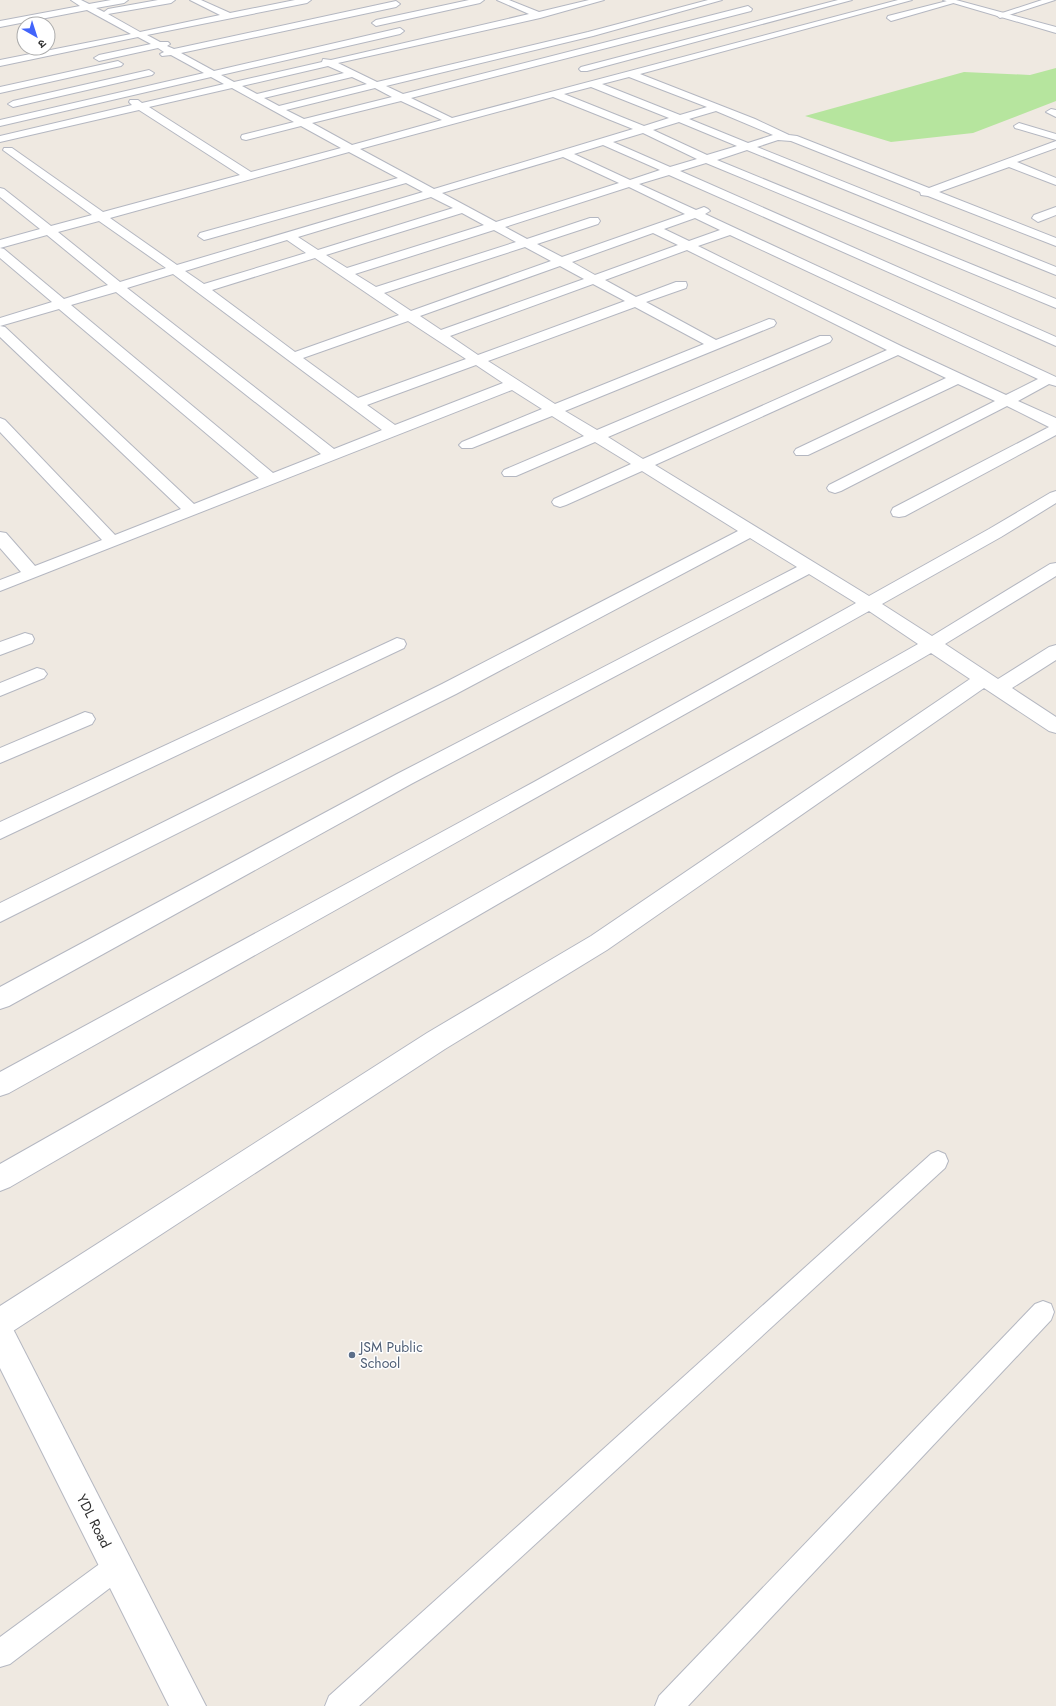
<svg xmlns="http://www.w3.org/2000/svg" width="1056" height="1706" font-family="Jost,'Noto Sans Devanagari',sans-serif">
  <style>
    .green { fill: #b6e59e }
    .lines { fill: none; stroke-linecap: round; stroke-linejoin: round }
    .lane-casing { stroke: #b4b7c1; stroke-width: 2 }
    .street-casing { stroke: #b4b7c1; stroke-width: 2 }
    .secondary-casing { stroke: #b4b7c1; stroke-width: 2 }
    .lane { fill: #fff; fill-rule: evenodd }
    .street { fill: #fff; fill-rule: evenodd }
    .secondary { fill: #fff; fill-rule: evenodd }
    .service-dot { fill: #5c6f8a; stroke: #fff; stroke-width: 1.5 }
    .labels { text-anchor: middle; stroke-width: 3; stroke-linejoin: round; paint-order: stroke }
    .near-service-label { font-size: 14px; fill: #4e5e75; stroke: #fff; text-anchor: start }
    .near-street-label { font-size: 14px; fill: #2e2e2e; stroke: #fff }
  </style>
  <rect width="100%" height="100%" fill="#efe9e1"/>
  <polygon class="green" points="1056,68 1056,101 973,133 891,142 805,116 964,72 1030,75"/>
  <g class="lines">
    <defs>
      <g id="lane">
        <polygon points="938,1151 945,1154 948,1161 945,1168 359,1706 325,1706 329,1696 931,1154"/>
        <polygon points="1043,1301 1051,1304 1054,1312 1051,1320 688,1706 655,1706 659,1696 1035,1304"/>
        <polygon points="118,1553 127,1557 131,1566 127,1575 10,1664 0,1667 0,1637 109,1557"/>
      </g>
      <g id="street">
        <path d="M71,0H81L89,4L111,0H128L124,3L96,8L104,12L108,9L158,0H175L171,3L108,14L140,32L220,15L190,0H201L230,13L295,0H311L307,3L147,35L160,42H168L170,44L167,46L174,49L396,1L400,4L396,7L181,53L214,71L400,28L404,31L400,34L221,75L234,82L322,62L323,59L331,60L529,14L497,0H509L539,12L589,0H604L540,18L338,63L377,82L588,32L708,0H722L593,36L386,86L403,94L748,6L752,9L751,11L411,98L452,118L898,0H912L640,74L755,119L789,135L797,136L929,188L1056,141V148L1017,162L1056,178V185L1009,167L939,192L1056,238V246L928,196L921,195L920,192L791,141L778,140L757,147L1056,267V275L747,150L717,160L1056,299V308L706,163L680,171L1056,337V346L669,175L639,184L696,210L704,207L708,209L710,211L705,214L1056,377V386L1049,384L1018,401L1056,418V435L905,516L899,517L893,516L891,512L893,508L1049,427L1007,406L841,491L835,493L829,491L827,488L829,485L995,401L958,384L808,455H796L794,452L796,449L946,378L898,355L655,465L869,596L989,529L1050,493L1056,491V503L1001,537L882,604L932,636L1050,564L1056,563V576L945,644L998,679L1049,647L1056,645V660L1012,688L1056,717V733L1049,731L984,688L607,950L445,1049L10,1333L0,1338V1306L427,1033L591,936L970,679L931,653L10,1187L0,1191V1164L918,644L869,611L9,1093L0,1096V1072L534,782L856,603L809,574L411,784L9,1006L0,1009V987L397,774L797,567L750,538L456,694L0,922V903L442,684L738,531L642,471L566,505L560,507L554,505L552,502L554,499L631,464L595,442L516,476H504L502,473L504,470L584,436L552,416L472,448H462L459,445L462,442L542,409L512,390L0,591V580L21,572L0,548V532L6,533L35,566L102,540L0,432V418L5,420L115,535L181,509L0,337V318L52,302L0,258V248L4,249L64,299L108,285L47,235L0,248V240L40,229L0,197V188L4,189L51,226L92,215L3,150L4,148H12L103,212L240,175L139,110L0,142V136L132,105L129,102L130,100H138L142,103L224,84L211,77L0,126V120L204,73L171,55L162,56L160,54L164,52L158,48L99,61L94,58L99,55L151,44L138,37L0,66V60L131,34L87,10L0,27V21L80,6ZM328,66L344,73L257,94L242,86ZM352,77L367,84L279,106L264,98ZM629,77L707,107L680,115L602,84ZM591,87L669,118L644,126L564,94ZM232,88L294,122L242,135L241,137L242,139L246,140L301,126L341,148L251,172L149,107ZM375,88L392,97L304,119L286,110ZM553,97L633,129L434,189L360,149ZM401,101L442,120L352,145L312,123ZM716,111L773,135L748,143L689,119ZM679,122L737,146L707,155L653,130ZM643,133L697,159L670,167L613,142ZM603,145L660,170L630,180L574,154ZM349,152L398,178L200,233L198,236L204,240L208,239L406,183L423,192L177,265L110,218ZM563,157L619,183L496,222L442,193ZM629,187L685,214L562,257L537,244L598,224L600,221L598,218H590L527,239L505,227ZM431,197L453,208L318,250L298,237ZM462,213L484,225L347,268L326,255ZM695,218L720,230L689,241L664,229ZM99,221L166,268L120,282L58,232ZM494,230L516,242L376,287L355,274ZM653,233L678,245L595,275L572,262ZM730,235L1038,379L1006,395L903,347L698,246ZM287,240L306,253L204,284L185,271ZM525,247L551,261L411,311L384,293ZM687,250L887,350L643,459L608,437L830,342L832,339L830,336H820L597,430L565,411L774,326L776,323L774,320L769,319L716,340L646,302L686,288L687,285L686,282H676L636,297L605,280ZM315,258L399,315L295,352L212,290ZM560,266L584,279L441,330L420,316ZM173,274L382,430L334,449L127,288ZM593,284L625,301L478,355L450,336ZM116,292L321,454L273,473L71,305ZM635,307L704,344L555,404L488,361ZM59,309L259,478L194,504L5,327L0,326ZM408,321L466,359L358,398L303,358ZM476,365L503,383L395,425L367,405Z"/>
        <polygon points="469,0 484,0 480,3 376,26 372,23 376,20"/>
        <polygon points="838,0 852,0 587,71 581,71 579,69 581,67"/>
        <polygon points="951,0 957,2 891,21 887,18 888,16"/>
        <polygon points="1042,0 1055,0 1003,17 1000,18 996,15"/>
        <polygon points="118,61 123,64 121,66 0,93 0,87"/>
        <polygon points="149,70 154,73 152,75 13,107 8,104 13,101"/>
        <polygon points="1051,109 1056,110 1056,117 1046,112"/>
        <polygon points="1019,123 1056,134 1056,140 1015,128 1014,126"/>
        <polygon points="1056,207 1056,215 1038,222 1032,218 1034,215"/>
        <polygon points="25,633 32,635 34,639 32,643 0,655 0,642"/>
        <polygon points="397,638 404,640 406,644 404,648 0,839 0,822"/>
        <polygon points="37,668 44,670 47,674 44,678 0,696 0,683"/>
        <polygon points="85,712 92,714 95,719 92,724 0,763 0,748"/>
      </g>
      <g id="secondary">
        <polygon points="943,0 956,0 1056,27 1056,33"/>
        <polygon points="0,1321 11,1325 206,1706 169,1706 0,1368"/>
      </g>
    </defs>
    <use href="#lane" class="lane-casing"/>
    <use href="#street" class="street-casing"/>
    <use href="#secondary" class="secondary-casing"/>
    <use href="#lane" class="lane"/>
    <use href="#street" class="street"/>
    <use href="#secondary" class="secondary"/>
  </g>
  <circle class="service-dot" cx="352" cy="1355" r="4"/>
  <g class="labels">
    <g class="near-service-label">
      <text x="360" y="1352">JSM Public<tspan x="360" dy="16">School</tspan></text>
    </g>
    <g class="near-street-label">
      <text transform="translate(94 1521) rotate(63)" y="5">YDL Road</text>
    </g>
  </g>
  <g transform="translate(36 36) rotate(141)"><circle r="19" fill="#ffffff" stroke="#ababab"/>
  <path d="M0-3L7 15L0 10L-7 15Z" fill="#4264fb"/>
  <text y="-6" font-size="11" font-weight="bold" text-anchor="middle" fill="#2e2e2e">उ</text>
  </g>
</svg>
